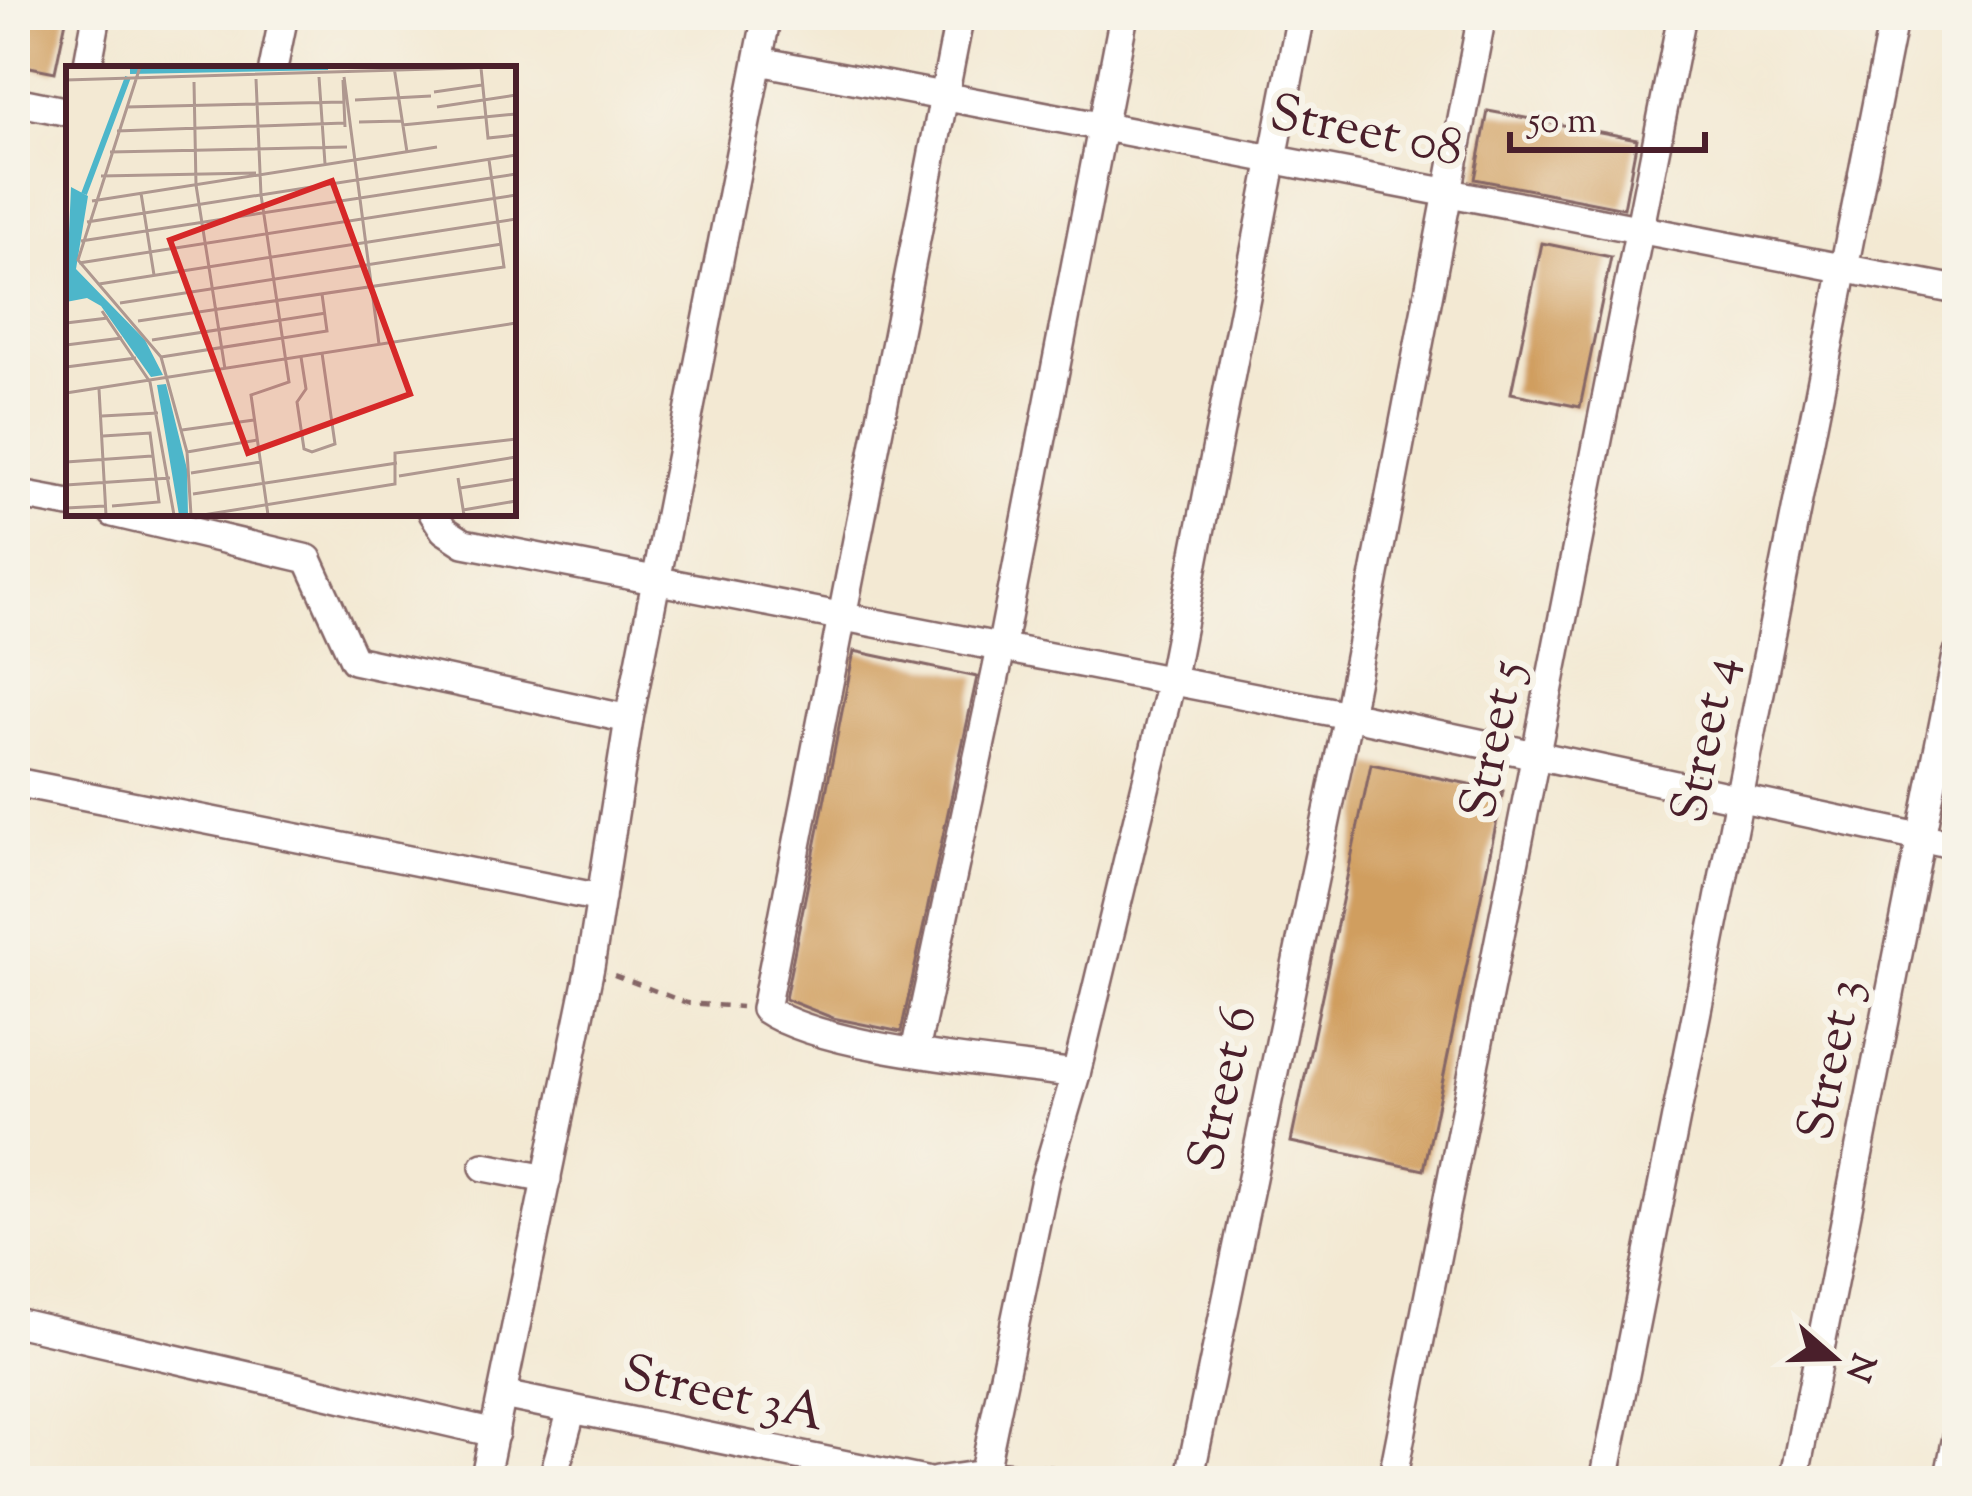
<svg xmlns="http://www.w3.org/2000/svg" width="1972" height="1496" font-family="'Sorts Mill Goudy',serif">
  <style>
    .building { fill: #d09e5f }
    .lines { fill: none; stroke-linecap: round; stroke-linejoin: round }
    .minor-casing { stroke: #856666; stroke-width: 32 }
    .path { stroke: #856666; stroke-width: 4.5; stroke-dasharray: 9 9; stroke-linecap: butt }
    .minor { stroke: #fff; stroke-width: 27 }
    .labels { text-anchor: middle; stroke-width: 12; stroke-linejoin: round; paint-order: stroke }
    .street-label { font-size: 51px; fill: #4a1f2b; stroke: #f7f3e8 }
    .inset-river { fill: none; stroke: #4db6ca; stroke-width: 6 }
    .inset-road { fill: none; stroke: #af9890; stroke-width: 3 }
    .view { fill: #d62828; fill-opacity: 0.15; stroke: #d62828; stroke-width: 6 }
    .inset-edge { fill: none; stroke: #4a1f2b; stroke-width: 6 }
  </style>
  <rect width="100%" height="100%" fill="#f7f3e8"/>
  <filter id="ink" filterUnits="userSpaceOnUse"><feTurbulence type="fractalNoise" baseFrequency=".00833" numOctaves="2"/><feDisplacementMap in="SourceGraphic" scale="24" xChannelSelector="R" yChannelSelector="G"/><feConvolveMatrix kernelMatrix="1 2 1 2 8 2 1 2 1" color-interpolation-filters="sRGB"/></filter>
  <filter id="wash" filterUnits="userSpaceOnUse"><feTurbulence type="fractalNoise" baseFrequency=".004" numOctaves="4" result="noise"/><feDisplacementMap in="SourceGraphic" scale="48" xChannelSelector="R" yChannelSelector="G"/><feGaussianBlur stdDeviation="2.7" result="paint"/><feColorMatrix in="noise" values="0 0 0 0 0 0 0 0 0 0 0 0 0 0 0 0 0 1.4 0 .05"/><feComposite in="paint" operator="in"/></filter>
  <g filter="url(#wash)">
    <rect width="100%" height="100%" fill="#f3e9d3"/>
    <g id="blocks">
      <g class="building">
        <polygon points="15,15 67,15 55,72 15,64"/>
        <polygon points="1488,111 1637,139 1624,208 1475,179"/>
        <polygon points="1542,243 1611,257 1580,407 1511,393"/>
        <polygon points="854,651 977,677 901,1032 833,1018 785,999"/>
        <polygon points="1371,764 1503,791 1424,1170 1291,1142"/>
      </g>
    </g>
  </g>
  <g filter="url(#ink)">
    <use href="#blocks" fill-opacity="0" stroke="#856666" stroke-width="3"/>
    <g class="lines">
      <defs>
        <g id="minor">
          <path d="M960,15L765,1009C825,1050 999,1063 1076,1074"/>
          <polyline points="759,61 1957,290"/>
          <polyline points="87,69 97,15"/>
          <polyline points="273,69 284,15"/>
          <polyline points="15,101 69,112"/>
          <polyline points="15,494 69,504"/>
          <polyline points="113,513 308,559 354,660 629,719"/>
          <polyline points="433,513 444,530 464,543 1348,715 1957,845"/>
          <polyline points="15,782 601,898"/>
          <polyline points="915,1051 1001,649 1124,15"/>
          <polyline points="484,1167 547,1179"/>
          <polyline points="15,1322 495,1433"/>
          <polyline points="503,1395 925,1481"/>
          <polyline points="484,1481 590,967 629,719 767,15"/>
          <polyline points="552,1481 572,1409"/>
          <polyline points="936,1481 984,1474 1052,1481"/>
          <polyline points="982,1481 1045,1179 1076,1074 1171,681 1301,15"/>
          <polyline points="1189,1481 1348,715 1482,15"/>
          <polyline points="1392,1481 1682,15"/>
          <polyline points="1604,1481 1894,15"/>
          <polyline points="1794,1481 1957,655"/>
          <polyline points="1948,1481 1957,1437"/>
        </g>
      </defs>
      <use href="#minor" class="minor-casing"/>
      <polyline class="path" points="614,975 687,1003 741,1007"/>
      <use href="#minor" class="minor"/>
    </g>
  </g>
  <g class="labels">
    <g class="street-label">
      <text transform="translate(1367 128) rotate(11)" y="18">Street 08</text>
      <text transform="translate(1490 739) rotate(-79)" y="18">Street 5</text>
      <text transform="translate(1702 739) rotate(-79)" y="18">Street 4</text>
      <text transform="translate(1828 1059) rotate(-79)" y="18">Street 3</text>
      <text transform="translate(1220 1088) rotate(-78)" y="18">Street 6</text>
      <text transform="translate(724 1391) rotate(12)" y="18">Street 3A</text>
    </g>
  </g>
  <g transform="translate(66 66)">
    <rect width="450" height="450" fill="#f3e9d3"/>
    <path d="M5,121L22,130L10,203L79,274L97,309L85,311L35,240L21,232L0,236ZM100,318L121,403L122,449H113L91,319Z" fill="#4db6ca"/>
    <path class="inset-river" d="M64,5L262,1M18,128L62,11"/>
    <path class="inset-road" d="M74,1L12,194L95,291L121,386L125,449M328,1L341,86M415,2L422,72L450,69M253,11L259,98M278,11L313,278M190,13L195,129L223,316L185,329L202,449M0,14L434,1M277,14L279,61M128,16L130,119L159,303M368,26L416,19M289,34L365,30M60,41L277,36M371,41L450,29M293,56L335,55M336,59L450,48M51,65L279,57M44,86L281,81M35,110L190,107M75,127L88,209M26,135L371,81M21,156L450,89M15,175L450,108M13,197L450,129M33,218L450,153M54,237L436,178M36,245L84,316L108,449M72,255L438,201L423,94M0,257L42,252M86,274L260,247M0,279L56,272M95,291L261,265L256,228M235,291L240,323L231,336L238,383L246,386L269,378L256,287M0,301L70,292M33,323L40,449M0,327L450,257M36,350L92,347M116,364L188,354M37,370L84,367L93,436L46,440M121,386L191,374M0,396L86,390M125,407L195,396M333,410L450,391M392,412L398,449M0,419L104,412M394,422L450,413M127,428L331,397M0,442L39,440M397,444L450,435M137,449L329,418V387L450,373"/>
    <path class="view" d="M266,115L344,328L182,387L104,174Z"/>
    <rect width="450" height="450" class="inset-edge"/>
  </g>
  <rect width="1972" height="1496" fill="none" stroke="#f7f3e8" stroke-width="60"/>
  <g transform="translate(1834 1358) rotate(110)" stroke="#f7f3e8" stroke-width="9" paint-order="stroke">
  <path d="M0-9L21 45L0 30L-21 45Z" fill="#4a1f2b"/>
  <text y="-18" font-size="33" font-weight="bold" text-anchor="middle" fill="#4a1f2b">N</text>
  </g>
  <path d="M1510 132v18h195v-18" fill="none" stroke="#4a1f2b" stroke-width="6"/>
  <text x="1528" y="132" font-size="36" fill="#4a1f2b" stroke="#f7f3e8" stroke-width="9" paint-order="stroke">50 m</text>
</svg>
